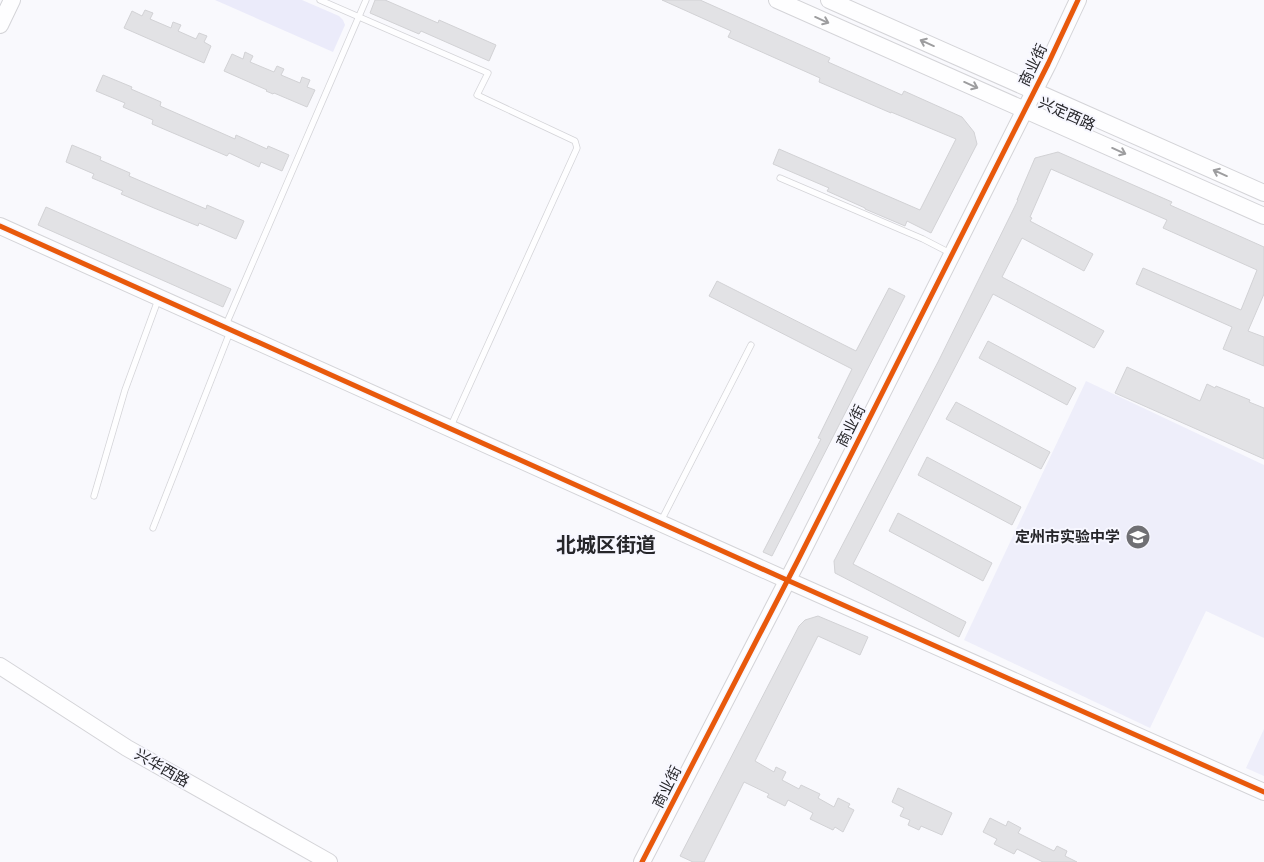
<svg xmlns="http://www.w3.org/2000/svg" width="1264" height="862" font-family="'PT Sans Narrow','Noto Sans SC',sans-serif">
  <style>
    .built { fill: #eeeefa }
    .green { fill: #ebebfa }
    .building { fill: #e2e2e5; stroke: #d2d2d5 }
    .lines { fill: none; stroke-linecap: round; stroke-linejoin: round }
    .lane-casing { stroke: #d4d4d8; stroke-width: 7 }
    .secondary-casing { stroke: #d4d4d8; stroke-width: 18 }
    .lane { stroke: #fefeff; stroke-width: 5.5 }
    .secondary { stroke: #fefeff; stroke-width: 16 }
    .cycleway-casing { stroke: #f7f7ff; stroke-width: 8 }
    .cycleway { stroke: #e8590c; stroke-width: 5 }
    .oneway { stroke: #9d9d9f }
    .labels { text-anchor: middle; stroke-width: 4; stroke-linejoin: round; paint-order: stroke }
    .street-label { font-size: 15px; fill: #26262a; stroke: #f7f7ff }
    .poi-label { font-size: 15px; font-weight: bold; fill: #26262a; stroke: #f7f7ff; text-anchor: end }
    .district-label { font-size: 20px; font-weight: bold; fill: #26262a; stroke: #f7f7ff }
  </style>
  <rect width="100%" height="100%" fill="#f9f9fd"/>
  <g class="built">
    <polygon points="1086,381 1264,465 1264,638 1206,611 1150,728 964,640"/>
    <polygon points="1264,729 1264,776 1246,768"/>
  </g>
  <polygon class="green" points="215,0 302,0 339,16 343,20 345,25 333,52"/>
  <g class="building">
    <polygon points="375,0 385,0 438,23 439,20 496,45 489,61 421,31 419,34 370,13"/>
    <polygon points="662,0 700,0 830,58 828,62 902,95 904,91 962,117 974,132 977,144 931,233 907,221 905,226 865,209 865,208 827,191 829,188 773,164 779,149 920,210 956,139 891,112 891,113 819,82 820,78 728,37 731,31"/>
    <polygon points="145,10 153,13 150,19 171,28 173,22 181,25 178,31 196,39 199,33 207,36 204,42 211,46 204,63 124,28 132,11 142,16"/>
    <polygon points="245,52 253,56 250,62 274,72 277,66 284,69 281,75 300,83 302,77 310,80 307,87 315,90 307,107 274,93 273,94 266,91 267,90 224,71 232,54 243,59"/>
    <polygon points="103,75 132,87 131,89 161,102 160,106 192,120 235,139 236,135 267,149 268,146 289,155 282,171 261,162 259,167 229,153 227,156 152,124 153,120 123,107 125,103 96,91"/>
    <polygon points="72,145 101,157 100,160 130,173 129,176 206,209 207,205 244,221 236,239 199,223 198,226 154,208 121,194 123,191 92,178 94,174 66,162"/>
    <polygon points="1058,152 1172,202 1170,205 1264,247 1264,294 1248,331 1264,337 1264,366 1223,349 1232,327 1136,284 1143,268 1241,310 1257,270 1163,228 1167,220 1051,169 1030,217 1032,218 1030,221 1093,254 1084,271 1022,238 1002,277 1104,331 1094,348 993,294 853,564 966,622 959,637 835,573 834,561 938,362 1018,200 1017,200 1035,158"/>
    <polygon points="46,207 231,289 223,307 38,225"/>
    <polygon points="717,281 856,351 889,288 905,296 772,556 763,552 821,439 818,438 852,369 709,296"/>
    <polygon points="988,341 1076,388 1067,405 979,358"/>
    <polygon points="1127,367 1200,401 1207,384 1215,388 1216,386 1250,400 1249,402 1264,408 1264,459 1115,393"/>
    <polygon points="956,402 1050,452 1041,469 946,419"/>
    <polygon points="927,457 1021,507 1012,525 918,475"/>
    <polygon points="898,513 992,563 983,581 889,531"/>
    <polygon points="818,616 868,637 860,655 818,636 755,761 774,772 776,767 786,772 782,780 799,789 801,785 820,794 818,798 834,807 838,798 850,804 848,807 854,810 843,832 835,827 833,830 810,819 813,813 788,800 785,806 767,797 769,794 744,782 704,862 693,862 680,856 799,626 805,620"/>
    <polygon points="898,788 952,813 942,835 921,826 919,830 908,825 910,820 900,816 904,808 892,802"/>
    <polygon points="990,818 1006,826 1008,821 1021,828 1018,833 1054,851 1057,846 1067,851 1065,856 1077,862 1043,862 1017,849 1014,854 994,844 997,839 983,832"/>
  </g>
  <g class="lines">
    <defs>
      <g id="lane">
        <polyline points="320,0 488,73 477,95 575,141 577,148 450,428"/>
        <polyline points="780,178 923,239 952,254"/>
        <polyline points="225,327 366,0"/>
        <polyline points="94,496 125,390 158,300"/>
        <polyline points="661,521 751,345"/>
        <polyline points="153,528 230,332"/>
      </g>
      <g id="secondary">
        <polyline points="777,0 1264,216"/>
        <polyline points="829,0 1264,193"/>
        <polyline points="0,25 12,0"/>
        <polyline points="0,226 787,580 1264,792"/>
        <polyline points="0,666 127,748 329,862"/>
        <polyline points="642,862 798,560 1048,64 1078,0"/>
      </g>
    </defs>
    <use href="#lane" class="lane-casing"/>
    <use href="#secondary" class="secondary-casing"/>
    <use href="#lane" class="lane"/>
    <use href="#secondary" class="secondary"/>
    <defs>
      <g id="cycleway">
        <polyline points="0,226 787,580 1264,792"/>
        <polyline points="642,862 798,560 1048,64 1078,0"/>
      </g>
    </defs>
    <use href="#cycleway" class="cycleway-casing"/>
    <use href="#cycleway" class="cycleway"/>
  </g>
  <defs><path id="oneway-shaft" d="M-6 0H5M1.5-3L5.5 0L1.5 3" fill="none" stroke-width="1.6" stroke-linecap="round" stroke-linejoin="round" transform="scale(1.25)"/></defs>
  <g class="oneway">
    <use href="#oneway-shaft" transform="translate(822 20) rotate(24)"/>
    <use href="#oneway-shaft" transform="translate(927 43) rotate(-156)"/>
    <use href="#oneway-shaft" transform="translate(971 85) rotate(24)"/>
    <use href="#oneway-shaft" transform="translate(1119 151) rotate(24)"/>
    <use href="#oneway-shaft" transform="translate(1220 173) rotate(-156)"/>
  </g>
  <defs>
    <symbol id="school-disc" viewBox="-11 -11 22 22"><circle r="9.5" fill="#707074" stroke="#f7f7ff"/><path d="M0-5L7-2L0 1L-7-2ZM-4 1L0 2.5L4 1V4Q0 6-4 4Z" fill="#fff"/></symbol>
  </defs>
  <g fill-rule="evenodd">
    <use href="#school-disc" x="1124" y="523" width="28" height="28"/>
  </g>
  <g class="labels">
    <g class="street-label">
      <text transform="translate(1033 65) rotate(-64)" y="5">商业街</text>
      <text transform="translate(1067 114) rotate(24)" y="5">兴定西路</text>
      <text transform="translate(851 426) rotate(-63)" y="5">商业街</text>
      <text transform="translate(162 768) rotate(30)" y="5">兴华西路</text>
      <text transform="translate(667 787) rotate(-63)" y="5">商业街</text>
    </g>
    <g class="poi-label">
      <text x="1120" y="542">定州市实验中学</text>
    </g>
    <g class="district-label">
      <text x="606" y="552">北城区街道</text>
    </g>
  </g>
</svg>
